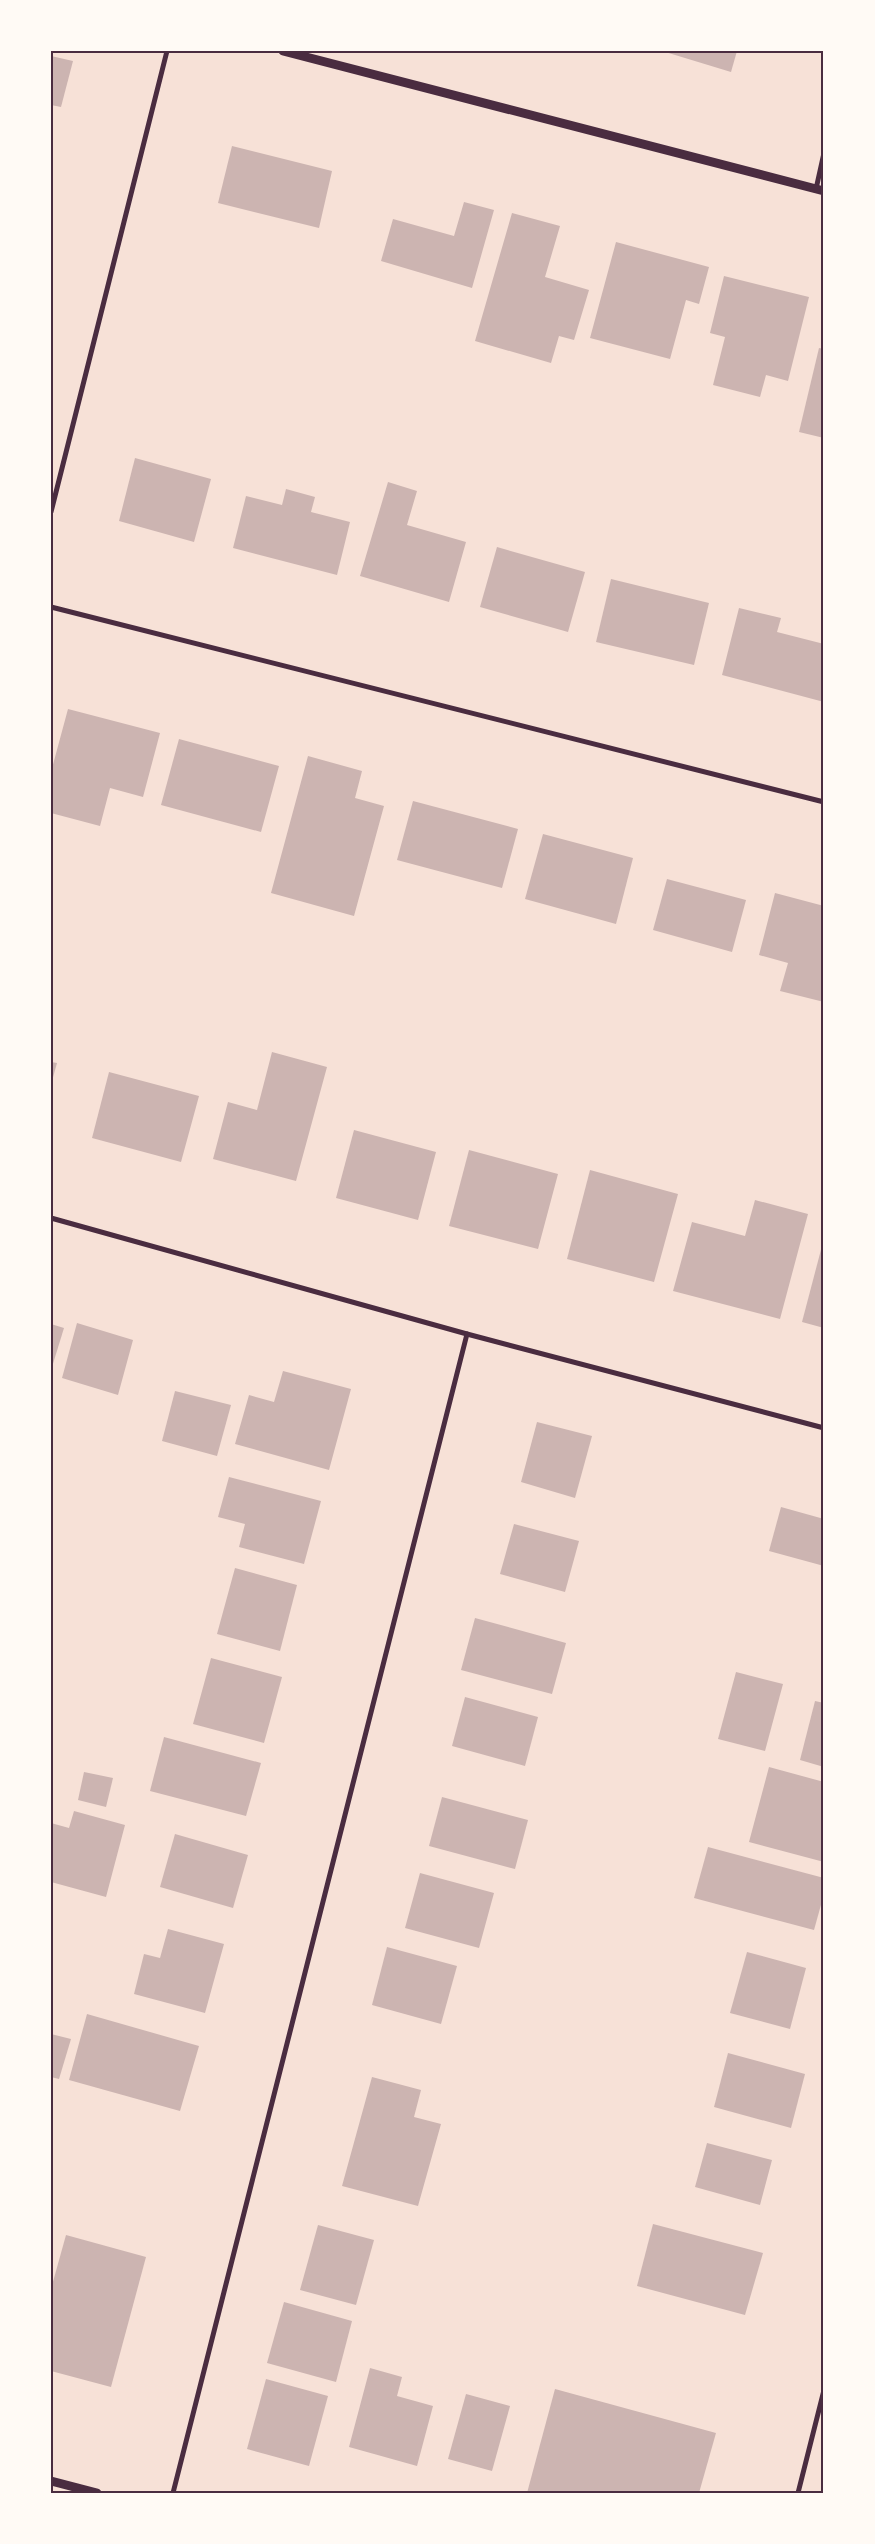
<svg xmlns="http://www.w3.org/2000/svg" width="875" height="2544" font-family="Raleway,sans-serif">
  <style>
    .building { fill: #ccb4b1 }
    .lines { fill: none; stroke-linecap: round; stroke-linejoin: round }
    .minor { stroke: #4a2c40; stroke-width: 5 }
    .tertiary { stroke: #4a2c40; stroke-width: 9 }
    .neatline { fill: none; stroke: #4a2c40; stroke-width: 2 }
  </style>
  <rect width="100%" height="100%" fill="#f7e1d7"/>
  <g class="building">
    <polygon points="662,51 737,51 731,72"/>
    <polygon points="51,56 73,61 61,107 51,105"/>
    <polygon points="232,146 332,171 319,228 218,203"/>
    <polygon points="464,202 494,210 472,288 381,261 393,219 454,236"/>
    <polygon points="512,213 560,226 545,277 589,290 574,340 559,336 551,363 475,341"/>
    <polygon points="616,242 709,267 699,304 686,300 670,359 590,338"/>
    <polygon points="724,276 809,297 788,381 766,375 760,397 713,385 725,337 710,333"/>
    <polygon points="819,348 824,349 824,438 799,432"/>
    <polygon points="135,458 211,479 194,542 119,521"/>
    <polygon points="388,482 417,491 407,525 466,542 449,602 360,576"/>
    <polygon points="286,489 315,497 311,512 350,522 337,575 233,548 246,496 282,505"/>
    <polygon points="497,547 585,572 568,632 480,607"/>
    <polygon points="611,579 709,603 694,665 596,642"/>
    <polygon points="739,608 781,618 777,632 824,644 824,702 722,675"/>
    <polygon points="68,709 160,733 143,797 110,788 100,826 51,813 51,772"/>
    <polygon points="179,739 279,766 261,832 161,805"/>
    <polygon points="308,756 362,771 355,798 384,806 354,916 271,893"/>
    <polygon points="413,801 518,829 502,888 397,860"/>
    <polygon points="543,834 633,858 616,924 525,899"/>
    <polygon points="667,879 746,900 732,952 653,930"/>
    <polygon points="775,893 824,906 824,1002 780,991 788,963 759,955"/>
    <polygon points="272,1052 327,1067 296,1181 213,1159 228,1102 257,1110"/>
    <polygon points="51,1062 57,1063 52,1081 51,1081"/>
    <polygon points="109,1072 199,1096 181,1162 92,1138"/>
    <polygon points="354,1130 436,1152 418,1220 336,1198"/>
    <polygon points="469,1150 558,1174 538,1249 449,1226"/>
    <polygon points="590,1170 678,1194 654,1282 567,1259"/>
    <polygon points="755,1200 808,1214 780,1319 673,1291 692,1222 745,1236"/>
    <polygon points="823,1242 824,1242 824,1328 802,1322"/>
    <polygon points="77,1323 133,1340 118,1395 62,1378"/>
    <polygon points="51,1324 64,1328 52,1367 51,1367"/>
    <polygon points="283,1371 351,1389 329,1470 235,1444 249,1395 274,1402"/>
    <polygon points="175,1391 231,1405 217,1456 162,1441"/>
    <polygon points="537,1422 592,1436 575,1498 521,1482"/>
    <polygon points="229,1477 321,1501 304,1564 239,1547 245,1524 218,1517"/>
    <polygon points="781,1507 824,1519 824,1566 769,1551"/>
    <polygon points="514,1524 579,1541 565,1592 500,1574"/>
    <polygon points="235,1568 297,1585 280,1651 217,1634"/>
    <polygon points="475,1618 566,1643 552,1694 461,1670"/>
    <polygon points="211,1658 282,1677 264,1743 193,1724"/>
    <polygon points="736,1672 783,1684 765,1751 718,1739"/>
    <polygon points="465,1697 538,1717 525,1766 452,1746"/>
    <polygon points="815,1701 824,1703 824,1767 800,1760"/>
    <polygon points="164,1737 261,1763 246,1816 150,1791"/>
    <polygon points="769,1767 824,1782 824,1862 749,1842"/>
    <polygon points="84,1772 113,1778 106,1807 78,1800"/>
    <polygon points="442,1797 528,1820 515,1869 429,1846"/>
    <polygon points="74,1811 125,1825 106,1897 51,1882 51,1823 69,1828"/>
    <polygon points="175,1834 248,1855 233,1908 160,1887"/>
    <polygon points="708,1847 824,1878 824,1894 814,1930 694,1898"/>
    <polygon points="420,1873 494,1893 479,1948 405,1928"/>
    <polygon points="168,1929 224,1944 205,2013 134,1994 144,1954 160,1958"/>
    <polygon points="387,1947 457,1966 441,2024 372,2005"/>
    <polygon points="747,1952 806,1968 790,2029 730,2013"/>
    <polygon points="87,2014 199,2046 180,2111 69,2080"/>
    <polygon points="51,2034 71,2039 59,2079 51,2077"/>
    <polygon points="728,2053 805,2074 791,2128 714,2107"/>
    <polygon points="372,2077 421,2090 414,2117 441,2124 418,2206 342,2186"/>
    <polygon points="707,2143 772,2160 760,2205 695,2187"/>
    <polygon points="653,2224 763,2253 745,2315 637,2286"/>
    <polygon points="318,2225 374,2240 356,2305 300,2290"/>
    <polygon points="66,2235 146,2257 111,2387 51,2371 51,2289"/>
    <polygon points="284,2302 352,2321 336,2382 267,2363"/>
    <polygon points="370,2368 402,2377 397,2396 433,2406 417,2466 349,2447"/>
    <polygon points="266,2379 328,2396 309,2466 247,2449"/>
    <polygon points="555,2389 716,2433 699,2493 527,2493"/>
    <polygon points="466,2394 510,2406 492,2471 448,2459"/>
  </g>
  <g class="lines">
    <g class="minor">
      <polyline points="816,189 824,153"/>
      <polyline points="51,512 167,51"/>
      <polyline points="51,607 824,802"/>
      <polyline points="51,1218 467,1334 824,1428"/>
      <polyline points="173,2493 467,1334"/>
      <polyline points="798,2493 824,2390"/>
    </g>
    <g class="tertiary">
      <polyline points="283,51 824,191"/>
      <polyline points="51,2481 97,2493"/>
    </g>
  </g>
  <rect width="875" height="2544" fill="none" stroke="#fffaf5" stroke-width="105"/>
  <rect x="52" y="52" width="770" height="2440" class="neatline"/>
</svg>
